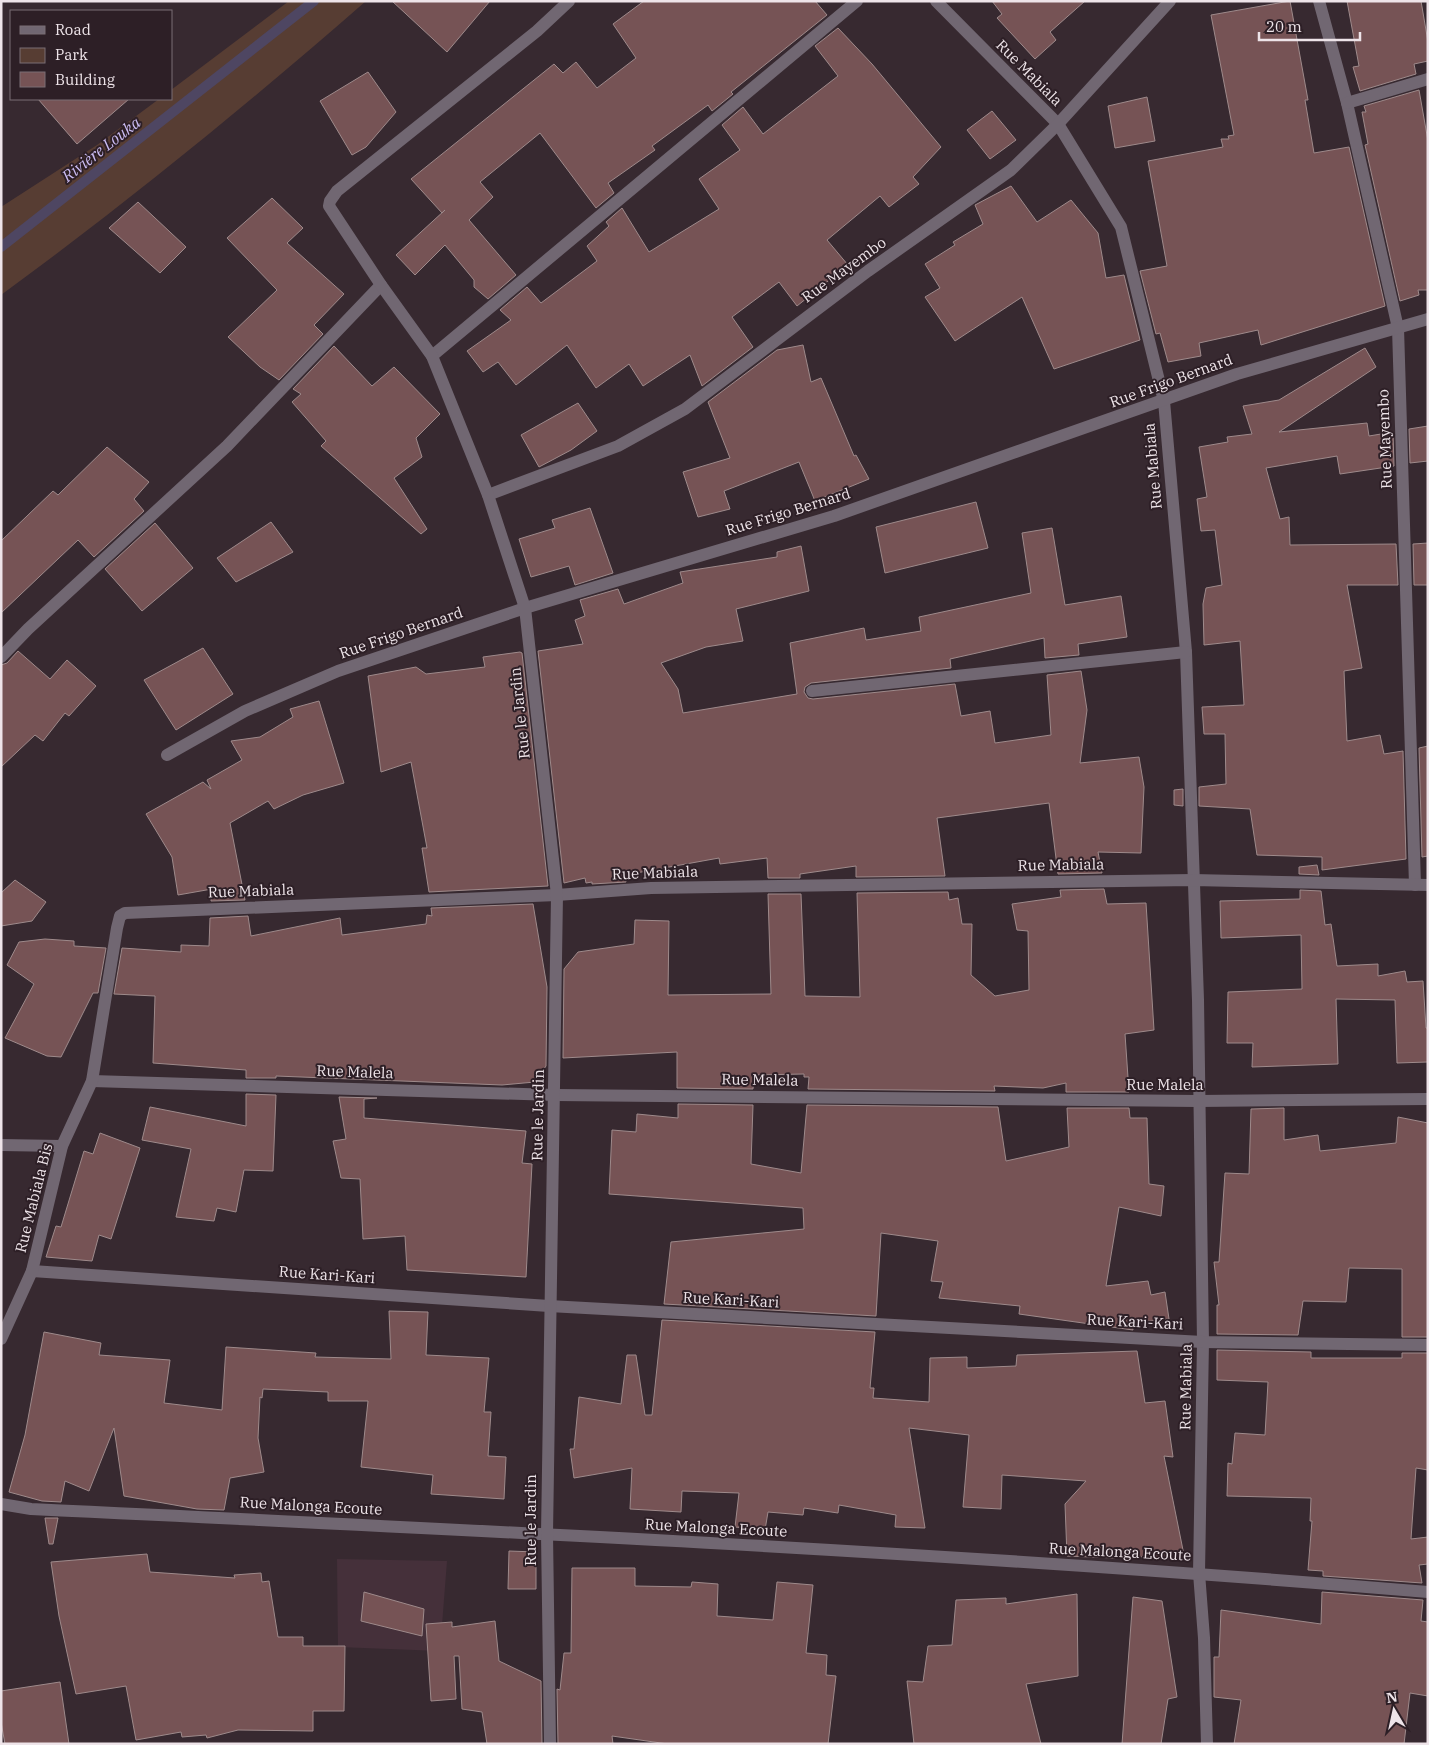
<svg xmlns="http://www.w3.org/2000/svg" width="1429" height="1745" font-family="'IBM Plex Serif',serif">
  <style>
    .built { fill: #45303a }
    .green { fill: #573d33 }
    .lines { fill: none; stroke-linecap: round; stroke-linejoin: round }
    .stream { stroke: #4e4662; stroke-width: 10 }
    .building { fill: #765355; stroke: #9e8a8b }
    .minor { stroke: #716772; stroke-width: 12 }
    .labels { text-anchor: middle; stroke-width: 4; stroke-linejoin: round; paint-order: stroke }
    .street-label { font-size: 15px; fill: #eee4e9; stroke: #2d1f26 }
    .water-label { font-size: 16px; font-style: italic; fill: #cbbcf3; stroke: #2d1f26 }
  </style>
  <rect width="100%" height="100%" fill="#372930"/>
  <polygon class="built" points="337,1559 447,1561 440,1651 338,1647"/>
  <path class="green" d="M289,1H366C248,104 127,203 1,295V207L97,145L159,99H171V90Z"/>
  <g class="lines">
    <polyline class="stream" points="1,247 314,1"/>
  </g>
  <g class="building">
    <polygon points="392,1 490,1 447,52"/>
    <polygon points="644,1 815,1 827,15 731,92 733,94 712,111 708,105 652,146 655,150 608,183 614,193 596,208 540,133 480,182 493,197 469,220 516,275 488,299 474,287 474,280 445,245 415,275 396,255 445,210 442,213 411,179 554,64 563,73 576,62 597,88 636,58 613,24"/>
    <polygon points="992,1 1085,1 1050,32 1056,40 1035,59 997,18 1002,14"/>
    <polygon points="1290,1 1308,100 1305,100 1314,153 1349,147 1385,306 1261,345 1258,330 1199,343 1201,356 1168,362 1160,333 1156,334 1140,271 1167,266 1148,161 1223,147 1221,139 1229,139 1228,136 1234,135 1211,15"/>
    <polygon points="1347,1 1421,1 1428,42 1428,61 1414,64 1416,74 1360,91 1353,67 1359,66"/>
    <polygon points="838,28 872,64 941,147 913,177 919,184 889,207 880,196 827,240 848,265 797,306 779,282 732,317 753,347 702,386 690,355 643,386 629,364 596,388 567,345 516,385 498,362 483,372 467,351 511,320 500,310 527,287 541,303 597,261 587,246 609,226 606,222 622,208 649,252 719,209 699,179 740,150 722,125 743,107 763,134 838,76 815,46"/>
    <polygon points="368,72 396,112 366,147 352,155 320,101"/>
    <polygon points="1419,90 1428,141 1428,290 1418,290 1419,295 1400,301 1365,145 1368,144 1362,112 1366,112 1364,106"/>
    <polygon points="1147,97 1155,141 1115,148 1108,106"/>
    <polygon points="38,99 129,99 77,144"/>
    <polygon points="992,111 1016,140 990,159 967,130"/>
    <polygon points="1011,186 1037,222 1071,200 1098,233 1106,278 1124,275 1140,340 1054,369 1022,297 955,341 925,297 940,288 925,264 955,245 953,242 983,224 975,205"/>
    <polygon points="272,198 303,228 287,243 344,294 314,325 323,334 279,380 260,367 228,337 277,290 227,238"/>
    <polygon points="138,202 186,247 160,273 109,228"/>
    <polygon points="803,345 811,382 821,378 854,456 856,455 869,479 815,501 799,462 724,491 730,509 698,517 683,472 730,458 708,402 777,350"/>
    <polygon points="334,346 372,386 394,367 440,414 416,438 422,457 394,478 427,529 421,534 321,446 326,441 292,402 301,394 293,389"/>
    <polygon points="1365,348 1376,367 1279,432 1367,423 1369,436 1393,432 1394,466 1340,474 1337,456 1266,468 1280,519 1289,517 1290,545 1396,544 1398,585 1347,585 1362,668 1344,671 1347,741 1380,735 1384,754 1403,751 1406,859 1322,870 1322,857 1257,855 1250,809 1199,806 1199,787 1226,784 1225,734 1204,734 1202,707 1244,705 1240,641 1204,645 1203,604 1206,588 1222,585 1215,530 1201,531 1197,499 1207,497 1199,447 1228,442 1227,437 1252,434 1243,406 1279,400"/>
    <polygon points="578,403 597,431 571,450 539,467 521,435"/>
    <polygon points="1428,426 1428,461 1410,463 1409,429"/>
    <polygon points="107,447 149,482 134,499 144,511 94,557 78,540 1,613 1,541 53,491 58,495"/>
    <polygon points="976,502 988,548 885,573 876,527"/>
    <polygon points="590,508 613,573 575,585 569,566 531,577 519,539 555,528 552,520"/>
    <polygon points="271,522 293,552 236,582 217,558"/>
    <polygon points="155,523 193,568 142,611 105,569"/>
    <polygon points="1052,528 1065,605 1121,596 1127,637 1078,644 1079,655 1045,658 1044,638 950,659 951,668 811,683 805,687 804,692 808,698 813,699 955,684 961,716 990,711 995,743 1051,735 1047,675 1081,671 1087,710 1080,763 1139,757 1144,787 1141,853 1098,852 1102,873 1058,874 1049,803 937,818 945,876 856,877 856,866 800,874 800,878 768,878 767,858 720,864 719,858 625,875 626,882 592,884 592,882 586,883 585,878 564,883 538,651 583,644 575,620 585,616 580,600 618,589 624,604 683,583 680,572 777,557 777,552 801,546 809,591 736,609 743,641 706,647 661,663 678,689 683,713 797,694 790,643 864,628 866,640 921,631 919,617 1031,593 1022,533"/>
    <polygon points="1428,543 1428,585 1414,585 1413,544"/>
    <polygon points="203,648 233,694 176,730 144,680"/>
    <polygon points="18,651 50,679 67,660 96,686 69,716 65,713 43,741 35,735 1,767 1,665 7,663"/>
    <polygon points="520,652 522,653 548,886 429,892 422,848 427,848 411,762 381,772 368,676 416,667 426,674 485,667 483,657"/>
    <polygon points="319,701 344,783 303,795 274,809 268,801 230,823 245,900 211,901 212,889 178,895 172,857 146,814 203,782 211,789 207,780 242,760 231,741 260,737 293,717 290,709"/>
    <polygon points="1428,746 1428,856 1422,857 1419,748"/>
    <polygon points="1183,789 1183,806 1174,805 1174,790"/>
    <polygon points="1317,865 1319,875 1299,874 1299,867"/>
    <polygon points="15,880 46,902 32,921 1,926 1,893"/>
    <polygon points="1104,889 1107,904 1146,903 1154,1030 1125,1034 1129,1092 1066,1092 1066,1083 1043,1088 994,1086 995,1091 808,1089 809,1077 804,1077 804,1074 754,1075 753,1089 677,1088 677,1052 563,1058 564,969 578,952 634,944 635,920 669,921 668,995 771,994 768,894 801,894 805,996 860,997 857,893 948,892 949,900 958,898 962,924 972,924 971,975 995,996 1029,990 1028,931 1017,930 1012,904 1061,897 1060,890"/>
    <polygon points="1300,890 1321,891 1325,925 1331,924 1337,966 1378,964 1378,976 1405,971 1407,982 1423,981 1426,1028 1428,1028 1428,1062 1397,1063 1395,1000 1336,999 1338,1064 1252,1067 1253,1043 1227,1043 1228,992 1302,989 1301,935 1221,938 1220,901 1300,899"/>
    <polygon points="533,904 547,987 546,1066 535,1082 502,1085 276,1076 276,1078 246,1078 246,1070 153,1063 155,996 114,994 122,948 181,952 181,945 209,946 210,918 248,916 251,936 340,918 342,935 426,924 427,915 432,916 431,908"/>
    <polygon points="45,939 74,941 74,946 106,948 98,993 93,993 61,1057 47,1056 5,1038 34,984 7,965 19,942"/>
    <polygon points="246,1094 276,1095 273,1171 244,1170 236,1212 217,1208 214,1221 176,1217 191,1149 142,1140 150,1107 246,1126"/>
    <polygon points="339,1097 377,1098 364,1099 364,1118 526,1131 522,1163 532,1164 526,1277 407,1270 405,1236 363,1239 360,1179 341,1178 333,1141 346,1139"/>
    <polygon points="678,1104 753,1105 751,1164 801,1173 807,1105 998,1107 1006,1161 1069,1147 1067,1108 1129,1108 1130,1118 1147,1118 1149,1184 1164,1186 1161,1216 1119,1207 1106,1286 1148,1281 1151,1295 1165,1292 1169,1319 1132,1323 1133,1330 1019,1314 1020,1306 939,1298 943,1282 931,1281 938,1241 881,1233 876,1316 664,1304 671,1242 804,1229 803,1208 609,1194 612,1130 636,1132 637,1114 678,1118"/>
    <polygon points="1284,1108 1284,1140 1318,1135 1320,1151 1396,1143 1398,1117 1428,1123 1428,1337 1402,1337 1402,1269 1349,1268 1346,1302 1303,1301 1298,1335 1217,1334 1217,1305 1219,1305 1214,1262 1219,1262 1225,1173 1249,1174 1251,1109"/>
    <polygon points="100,1133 140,1148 111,1239 99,1235 92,1261 46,1257 56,1226 61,1227 84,1151 93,1154"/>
    <polygon points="389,1311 428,1312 426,1355 489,1358 484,1412 491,1412 488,1456 506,1457 504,1499 431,1494 433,1475 361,1467 368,1401 328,1401 328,1392 263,1389 262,1398 260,1397 258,1438 264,1472 230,1478 224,1510 197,1509 124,1496 114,1428 89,1491 65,1481 61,1502 42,1501 9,1492 25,1435 44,1332 101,1343 99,1355 170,1360 164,1403 222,1410 226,1347 316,1353 315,1357 391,1359"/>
    <polygon points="662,1320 875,1332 870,1388 874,1388 873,1398 929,1402 930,1358 967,1357 967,1368 1016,1366 1017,1355 1137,1351 1145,1403 1165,1401 1173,1457 1164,1456 1185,1560 1116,1555 1115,1558 1067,1556 1065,1504 1086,1481 1002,1475 1001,1509 963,1507 969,1435 909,1428 925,1528 895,1527 896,1515 839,1505 838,1513 804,1508 803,1515 768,1512 765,1530 735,1527 739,1493 682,1491 681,1512 630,1509 632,1468 574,1478 570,1449 574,1449 579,1397 621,1404 627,1355 636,1355 645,1415 652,1415"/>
    <polygon points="1217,1350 1311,1352 1311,1358 1402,1358 1402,1353 1428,1353 1428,1470 1416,1468 1411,1539 1428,1537 1428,1564 1419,1565 1422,1583 1323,1576 1323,1571 1308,1570 1312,1521 1310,1521 1311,1498 1227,1496 1228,1463 1232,1464 1235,1433 1265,1435 1268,1382 1217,1380"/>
    <polygon points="45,1518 58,1518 53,1544 49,1544"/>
    <polygon points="509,1551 536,1552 536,1589 508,1589"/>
    <polygon points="147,1554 150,1572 235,1578 234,1575 261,1573 262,1582 269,1581 278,1637 303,1637 303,1646 345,1646 344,1711 313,1711 313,1731 238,1730 207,1738 206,1735 182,1737 181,1732 136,1740 126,1686 76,1694 59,1616 51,1562"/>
    <polygon points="572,1568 635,1568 635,1586 691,1587 692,1582 718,1584 717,1616 773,1620 777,1582 813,1585 806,1653 827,1655 826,1675 836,1676 828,1744 668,1744 612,1736 613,1744 558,1744 557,1689 560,1690 564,1653 571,1653"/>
    <polygon points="364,1592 424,1609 422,1636 361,1621"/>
    <polygon points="1322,1592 1423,1600 1421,1621 1428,1622 1428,1696 1410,1693 1404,1744 1234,1744 1241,1700 1214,1697 1214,1657 1219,1657 1221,1610 1321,1624"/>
    <polygon points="1077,1594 1078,1676 1026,1684 1041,1744 914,1744 907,1681 923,1682 928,1646 952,1645 956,1600 1006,1598 1006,1604"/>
    <polygon points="1133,1597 1162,1601 1177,1697 1168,1699 1161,1744 1122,1744"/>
    <polygon points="495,1621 499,1661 541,1681 542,1744 487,1744 482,1712 462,1709 459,1656 454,1656 456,1699 431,1701 426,1624 452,1622 452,1627"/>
    <polygon points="60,1682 69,1744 5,1744 1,1722 1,1691"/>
  </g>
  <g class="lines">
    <g class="minor">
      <polyline points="936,1 1058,124 1121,227 1164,401 1186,652 1198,1000 1203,1342 1199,1573 1204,1638 1207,1744"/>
      <polyline points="1319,1 1347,103 1398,328 1415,885"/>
      <polyline points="1347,103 1428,79"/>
      <polyline points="432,356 857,1"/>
      <polyline points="488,495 618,446 685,409 868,271 1011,170 1058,124 1170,1"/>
      <polyline points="1,657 28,629 227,446 381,285"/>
      <polyline points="812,691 1186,652"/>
      <polyline points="167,755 245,711 338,671 525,608 834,516 1237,374 1428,319"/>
      <polyline points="92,1081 555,1095 1198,1101 1428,1099"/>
      <polyline points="1,1145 62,1146"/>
      <polyline points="32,1271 549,1306 1203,1342 1428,1345"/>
      <polyline points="1,1339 32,1271 62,1146 92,1081 117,928 120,916 125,913 557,895 651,888 1193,880 1428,885"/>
      <path d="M1,1504L31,1509C497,1531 963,1553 1428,1592"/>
      <polyline points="550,1744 547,1534 557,895 525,608 488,495 432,356 381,285 329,206 330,201 337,191 537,31 569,1"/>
    </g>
  </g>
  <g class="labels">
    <g class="street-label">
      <text transform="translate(1029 73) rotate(45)" y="5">Rue Mabiala</text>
      <text transform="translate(844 270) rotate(-36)" y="5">Rue Mayembo</text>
      <text transform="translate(1171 381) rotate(-20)" y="5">Rue Frigo Bernard</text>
      <text transform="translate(1385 439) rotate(-92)" y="5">Rue Mayembo</text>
      <text transform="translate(1153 466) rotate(-95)" y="5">Rue Mabiala</text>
      <text transform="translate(788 512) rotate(-17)" y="5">Rue Frigo Bernard</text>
      <text transform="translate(401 633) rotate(-19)" y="5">Rue Frigo Bernard</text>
      <text transform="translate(520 713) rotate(-96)" y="5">Rue le Jardin</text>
      <text transform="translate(1061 865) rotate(-1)" y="5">Rue Mabiala</text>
      <text transform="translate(655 873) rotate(-2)" y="5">Rue Mabiala</text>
      <text transform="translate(251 891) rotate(-2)" y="5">Rue Mabiala</text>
      <text transform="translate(355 1072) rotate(2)" y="5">Rue Malela</text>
      <text transform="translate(760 1080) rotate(1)" y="5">Rue Malela</text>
      <text x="1165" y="1090">Rue Malela</text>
      <text transform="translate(538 1115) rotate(-89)" y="5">Rue le Jardin</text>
      <text transform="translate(34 1198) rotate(-76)" y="5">Rue Mabiala Bis</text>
      <text transform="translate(327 1275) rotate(4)" y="5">Rue Kari-Kari</text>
      <text transform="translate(731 1300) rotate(3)" y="5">Rue Kari-Kari</text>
      <text transform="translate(1135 1322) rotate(3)" y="5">Rue Kari-Kari</text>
      <text transform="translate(1186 1387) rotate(-89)" y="5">Rue Mabiala</text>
      <text transform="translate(311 1506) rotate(3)" y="5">Rue Malonga Ecoute</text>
      <text transform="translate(531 1520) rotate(-90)" y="5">Rue le Jardin</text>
      <text transform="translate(716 1528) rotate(3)" y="5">Rue Malonga Ecoute</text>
      <text transform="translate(1120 1552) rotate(3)" y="5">Rue Malonga Ecoute</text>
    </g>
    <g class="water-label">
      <text transform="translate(101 149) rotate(-38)" y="6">Rivière Louka</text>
    </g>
  </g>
  <rect width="1429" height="1745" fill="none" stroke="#eee4e9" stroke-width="5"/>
  <rect x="10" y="10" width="162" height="90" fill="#2d1f26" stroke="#7a6e74"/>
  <rect x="20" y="26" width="25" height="8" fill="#716772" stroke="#7a6e74"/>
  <text x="55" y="35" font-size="15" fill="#eee4e9">Road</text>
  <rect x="20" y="48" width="25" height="15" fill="#573d33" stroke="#7a6e74"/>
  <text x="55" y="60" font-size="15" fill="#eee4e9">Park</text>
  <rect x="20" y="72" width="25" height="15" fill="#765355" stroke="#7a6e74"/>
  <text x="55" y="85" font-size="15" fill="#eee4e9">Building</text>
  <g transform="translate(1394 1710) rotate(351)" stroke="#2d1f26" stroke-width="4" paint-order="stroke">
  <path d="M0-4L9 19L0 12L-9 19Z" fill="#eee4e9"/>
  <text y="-8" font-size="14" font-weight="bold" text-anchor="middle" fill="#eee4e9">N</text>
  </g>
  <path d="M1259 32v8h101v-8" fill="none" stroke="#eee4e9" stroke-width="2.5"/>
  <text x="1266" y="32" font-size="15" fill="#eee4e9" stroke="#2d1f26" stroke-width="4" paint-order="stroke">20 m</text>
</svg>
